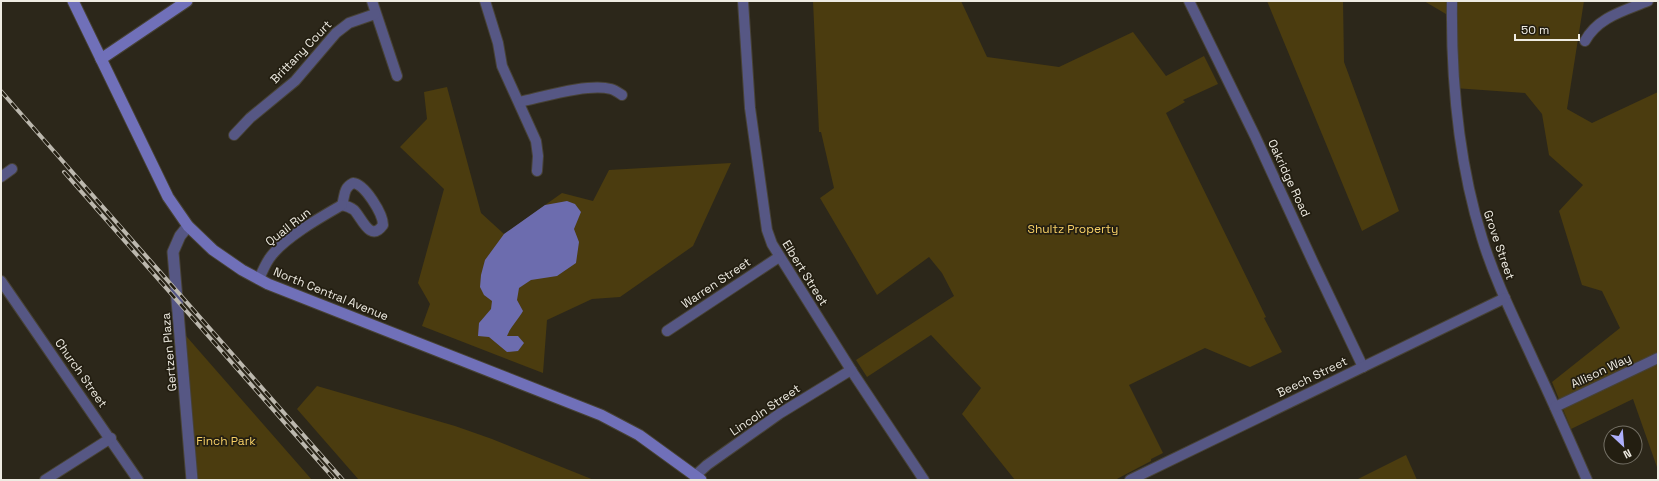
<svg xmlns="http://www.w3.org/2000/svg" width="1659" height="481" font-family="'Space Grotesk',sans-serif">
  <style>
    .green { fill: #4b3c0f }
    .water { fill: #6c6cae }
    .lines { fill: none; stroke-linecap: round; stroke-linejoin: round }
    .minor-casing { stroke: #474236; stroke-width: 12 }
    .tertiary-casing { stroke: #474236; stroke-width: 13 }
    .secondary-casing { stroke: #474236; stroke-width: 13 }
    .minor { stroke: #565784; stroke-width: 10 }
    .tertiary { stroke: #565784; stroke-width: 11 }
    .secondary { stroke: #7070b9; stroke-width: 11 }
    .rail-casing { stroke: #bcb8ae; stroke-width: 4 }
    .rail { stroke: #231e11; stroke-width: 2.5; stroke-dasharray: 8; stroke-linecap: butt }
    .labels { text-anchor: middle; stroke-width: 3.5; stroke-linejoin: round; paint-order: stroke }
    .street-label { font-size: 12px; fill: #eeebe2; stroke: #231e11 }
    .park-label { font-size: 12px; fill: #f7d066; stroke: #231e11 }
  </style>
  <rect width="100%" height="100%" fill="#2c271a"/>
  <g class="green">
    <polygon points="813,1 961,1 987,57 1059,67 1133,32 1166,76 1204,56 1218,84 1183,100 1185,102 1166,113 1266,317 1264,318 1282,352 1250,367 1205,348 1129,385 1163,453 1151,459 1151,461 1115,480 1015,480 962,414 981,388 931,335 867,377 856,360 954,296 942,273 929,257 877,295 820,198 834,188 821,132 819,132"/>
    <polygon points="1267,1 1343,1 1344,62 1399,211 1362,231"/>
    <polygon points="1424,1 1584,1 1567,109 1592,123 1658,92 1658,470 1633,399 1571,429 1552,382 1620,328 1602,291 1582,285 1559,211 1583,185 1549,155 1542,114 1525,93 1454,88 1451,17"/>
    <polygon points="447,87 481,213 504,234 562,193 593,201 609,170 731,163 693,246 620,297 592,299 547,320 543,373 422,326 430,304 418,283 444,189 400,147 427,119 424,92"/>
    <polygon points="173,321 312,480 190,480"/>
    <polygon points="317,386 455,426 492,439 594,480 359,480 297,409"/>
    <polygon points="1406,455 1417,480 1356,480"/>
  </g>
  <path class="water" d="M567,201L575,204L581,212L574,229L579,242L576,263L557,276L531,280L519,288L517,300L523,311C518,320 511,326 507,336H518L524,343L518,351L507,352L489,337L478,336L479,323L491,309L492,301L484,295L480,287L481,275L485,260L504,234L545,205Z"/>
  <g class="lines">
    <defs>
      <g id="minor">
        <polyline points="372,1 397,76"/>
        <polyline points="485,1 498,43 502,66 536,141 538,156 537,171"/>
        <polyline points="743,1 750,108 767,230 772,244 853,373 924,480"/>
        <polyline points="1189,1 1255,136 1313,262 1363,367"/>
        <path d="M1452,1C1451,81 1458,161 1482,238C1495,281 1516,322 1535,364C1553,402 1570,441 1587,480"/>
        <path d="M1585,41C1598,17 1624,11 1648,1"/>
        <path d="M519,102C543,97 588,83 611,89C615,90 619,93 622,95"/>
        <polyline points="234,135 250,118 295,81 336,33 349,23 375,14"/>
        <polyline points="1,177 12,169"/>
        <path d="M353,183C365,184 383,214 383,225C370,243 362,218 354,210C350,207 347,206 342,205C345,196 343,188 353,183Z"/>
        <path d="M259,279C262,272 265,265 269,259C282,239 321,217 342,205"/>
        <polyline points="1,281 138,480"/>
        <polyline points="667,331 779,257"/>
        <polyline points="1555,407 1658,358"/>
        <polyline points="696,475 707,465 779,414 851,370"/>
        <polyline points="45,480 111,438"/>
        <polyline points="1130,480 1505,298"/>
      </g>
      <polyline id="tertiary" points="188,226 180,236 173,252 192,480"/>
      <g id="secondary">
        <polyline points="73,1 168,197 188,226 213,250 242,270 268,284 601,415 639,435 701,480"/>
        <polyline points="101,59 187,1"/>
      </g>
    </defs>
    <use href="#minor" class="minor-casing"/>
    <use href="#tertiary" class="tertiary-casing"/>
    <use href="#secondary" class="secondary-casing"/>
    <use href="#minor" class="minor"/>
    <use href="#tertiary" class="tertiary"/>
    <use href="#secondary" class="secondary"/>
    <defs>
      <g id="rail">
        <polyline points="1,91 343,480"/>
        <polyline points="64,172 335,480"/>
      </g>
    </defs>
    <use href="#rail" class="rail-casing"/>
    <use href="#rail" class="rail"/>
  </g>
  <g class="labels">
    <g class="street-label">
      <text transform="translate(301 52) rotate(-46)" y="4">Brittany Court</text>
      <text transform="translate(1289 178) rotate(65)" y="4">Oakridge Road</text>
      <text transform="translate(288 227) rotate(-38)" y="4">Quail Run</text>
      <text transform="translate(1499 245) rotate(71)" y="4">Grove Street</text>
      <text transform="translate(805 273) rotate(58)" y="4">Elbert Street</text>
      <text transform="translate(716 283) rotate(-34)" y="4">Warren Street</text>
      <text transform="translate(331 294) rotate(22)" y="4">North Central Avenue</text>
      <text transform="translate(169 352) rotate(-95)" y="4">Gertzen Plaza</text>
      <text transform="translate(1601 371) rotate(-25)" y="4">Allison Way</text>
      <text transform="translate(81 373) rotate(55)" y="4">Church Street</text>
      <text transform="translate(1312 377) rotate(-26)" y="4">Beech Street</text>
      <text transform="translate(765 410) rotate(-34)" y="4">Lincoln Street</text>
    </g>
    <g class="park-label">
      <text x="1073" y="233">Shultz Property</text>
      <text x="226" y="445">Finch Park</text>
    </g>
  </g>
  <rect width="1659" height="481" fill="none" stroke="#eeebe2" stroke-width="4"/>
  <g transform="translate(1623 445) rotate(154)"><circle r="19" fill="#231e11" stroke="#747065"/>
  <path d="M0-3L7 15L0 10L-7 15Z" fill="#adaffb"/>
  <text y="-6" font-size="11" font-weight="bold" text-anchor="middle" fill="#eeebe2">N</text>
  </g>
  <path d="M1515 34v6h64v-6" fill="none" stroke="#eeebe2" stroke-width="2"/>
  <text x="1521" y="34" font-size="12" fill="#eeebe2" stroke="#231e11" stroke-width="3" paint-order="stroke">50 m</text>
</svg>
